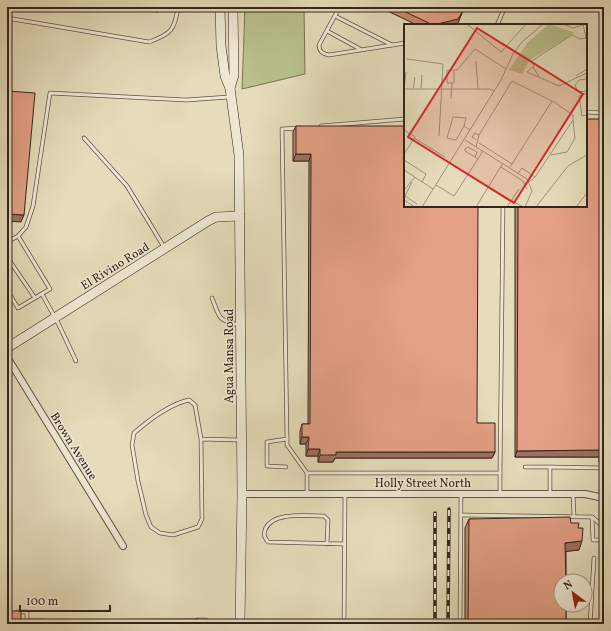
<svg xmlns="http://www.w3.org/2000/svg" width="611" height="631" font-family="Vollkorn,serif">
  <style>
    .grass { fill: #b9bf8d; stroke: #767254 }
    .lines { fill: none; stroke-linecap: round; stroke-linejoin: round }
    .lane-casing { stroke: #605343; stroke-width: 4.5 }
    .street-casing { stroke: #605343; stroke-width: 8 }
    .secondary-casing { stroke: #34251b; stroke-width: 10 }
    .lane { stroke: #eee8d3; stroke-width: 3 }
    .street { stroke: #eee8d3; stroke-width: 6 }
    .secondary { stroke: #eee8d3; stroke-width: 9 }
    .rail-casing { stroke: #34251b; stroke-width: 3.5 }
    .rail { stroke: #eee8d3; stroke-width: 2; stroke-dasharray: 6; stroke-linecap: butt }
    .wall { fill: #c38a73; stroke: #34251b }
    .shaded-wall { fill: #9f705e; stroke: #34251b }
    .building { fill: #e3a086; stroke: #34251b }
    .labels { text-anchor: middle; stroke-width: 3; stroke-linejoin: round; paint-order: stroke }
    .street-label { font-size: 12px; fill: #34251b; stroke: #eee8d3 }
    .inset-road { fill: none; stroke: #9e937b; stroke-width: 1 }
    .view { fill: #d62828; fill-opacity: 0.15; stroke: #d62828; stroke-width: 2 }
    .inset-edge { fill: none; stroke: #34251b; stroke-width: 2 }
  </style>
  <rect width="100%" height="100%" fill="#e5dcbb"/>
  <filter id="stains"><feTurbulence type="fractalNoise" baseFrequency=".005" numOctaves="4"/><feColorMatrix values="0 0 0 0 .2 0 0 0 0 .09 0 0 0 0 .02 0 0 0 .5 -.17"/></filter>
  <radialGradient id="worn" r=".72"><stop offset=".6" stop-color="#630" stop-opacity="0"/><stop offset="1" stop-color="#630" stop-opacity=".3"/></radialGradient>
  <polygon class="grass" points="245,7 304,7 305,74 242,89"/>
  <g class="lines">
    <defs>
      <g id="lane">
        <path d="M330,7L338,10L319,45C319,52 323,54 329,55L405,43"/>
        <polyline points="604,13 601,16 604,20"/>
        <polyline points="335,16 392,45"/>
        <path d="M7,18L149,42C171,34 175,30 178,7"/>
        <polyline points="497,25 505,7"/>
        <polyline points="327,31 360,49"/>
        <polyline points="586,112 604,113"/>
        <polyline points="321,126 405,119"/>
        <polyline points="298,128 282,129 287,439 287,445 307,473 307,493"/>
        <polyline points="84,138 127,186 164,247"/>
        <polyline points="7,242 18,236 26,227 33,206 50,93 186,100 229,97"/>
        <polyline points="7,257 35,298"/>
        <polyline points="7,290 18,308 50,289 18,236"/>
        <polyline points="42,294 59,325 76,361"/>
        <path d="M212,298C220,318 217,320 239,325"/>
        <path d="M201,439L202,519L198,527L173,535L160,533L151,527L146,515L138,481L132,445L134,433C149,420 169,404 189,400L195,405L201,439L239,440"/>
        <polyline points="286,467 267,466 267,442 287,439"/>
        <polyline points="525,467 550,467"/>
        <polyline points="307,473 500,473 500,493"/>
        <polyline points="500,473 503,206"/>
        <polyline points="550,494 550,467 604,468"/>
        <polyline points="573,494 574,516"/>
        <polyline points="461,515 592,517 604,527"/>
        <polyline points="592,517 593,540 604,540"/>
        <path d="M327,544L328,520L324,516C308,516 272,511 265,530C263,535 265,538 268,542L345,544"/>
        <polyline points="17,612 27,612 27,624"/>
        <polyline points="197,620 206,620"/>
        <polyline points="27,621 44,621"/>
        <polyline points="344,624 345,494"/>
        <polyline points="460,624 461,494"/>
        <polyline points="590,624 594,558"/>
      </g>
      <g id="street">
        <polyline points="7,357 123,546"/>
        <polyline points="242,494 585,494 604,498"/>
      </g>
      <g id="secondary">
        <polyline points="220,7 221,46 225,76 230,88 239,155 242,494 240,624"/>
        <polyline points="230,88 234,75 233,7"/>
        <polyline points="7,348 208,221 216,217 240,216"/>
      </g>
    </defs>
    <use href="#lane" class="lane-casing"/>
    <use href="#street" class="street-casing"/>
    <use href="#secondary" class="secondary-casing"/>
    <use href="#lane" class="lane"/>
    <use href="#street" class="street"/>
    <use href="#secondary" class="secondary"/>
    <defs>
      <g id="rail">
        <polyline points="435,624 435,513"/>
        <polyline points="448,624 449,509"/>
      </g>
    </defs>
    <use href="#rail" class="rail-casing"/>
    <use href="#rail" class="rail"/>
  </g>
  <g class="wall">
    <polygon points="379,7 465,7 462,13 457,25 417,25"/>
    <polygon points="604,119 604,462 599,462 599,457 515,457 515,206 586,206"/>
    <polygon points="296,126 495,452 492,458 335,458 333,462 318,462 318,456 306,456 306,444 300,444 300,431 302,424 308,424 309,161 293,161 293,132"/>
    <polygon points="469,519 571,523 579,550 566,551 566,624 465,624 465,528"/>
  </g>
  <g class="shaded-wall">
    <polygon points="120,7 160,7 158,12"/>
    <polygon points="465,7 462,13 457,25 433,25"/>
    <polygon points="296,154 311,154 309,161 293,161"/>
    <polygon points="7,214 24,215 21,222 7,221"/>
    <polygon points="302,437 309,437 306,444 300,444"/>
    <polygon points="308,449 320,449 318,456 306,456"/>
    <polygon points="601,450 599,457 515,457 517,451"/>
    <polygon points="336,452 495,452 492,458 335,458 333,462 318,462 320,455"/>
    <polygon points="602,455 604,455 604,462 599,462"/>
    <polygon points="582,541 579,550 562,552 565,543"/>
  </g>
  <g class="building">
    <polygon points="395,7 465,7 458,19 433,25"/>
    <polygon points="8,91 35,93 24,215 7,214 7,100"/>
    <polygon points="586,119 604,119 604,455 602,455 601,450 517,451 518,206 586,206"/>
    <polygon points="296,126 405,126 405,206 478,206 477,423 495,423 495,452 336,452 336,455 320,455 320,449 308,449 309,437 302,437 302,424 310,424 311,154 296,154"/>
    <polygon points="570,517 571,523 579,523 578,528 583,528 582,541 565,543 566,581 561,581 561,605 566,605 566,624 468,624 469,519"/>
    <rect x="7" y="611" width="14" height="13"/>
    <polygon points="199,619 199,624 41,624 41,620"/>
    <polygon points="428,621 428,624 408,624 408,622"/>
  </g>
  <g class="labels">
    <g class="street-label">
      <text transform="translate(115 266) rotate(-32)" y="4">El Rivino Road</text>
      <text transform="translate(229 356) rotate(-90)" y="4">Agua Mansa Road</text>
      <text transform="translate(74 446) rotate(58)" y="4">Brown Avenue</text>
      <text x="423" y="487">Holly Street North</text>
    </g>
  </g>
  <g transform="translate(404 24)">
    <rect width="183" height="183" fill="#e5dcbb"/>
    <path d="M145,0L171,9L125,37L118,50L105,46L124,18Z" fill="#b9bf8d"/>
    <path class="inset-road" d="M63,0L97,28L122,0M159,0L169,4L182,0M179,0L183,18M182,14L176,15L168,11L128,37L130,42L123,48L155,62L183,49M3,35L39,40L35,112M72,37L74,65M129,43L136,54M50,47V59H43V46H53L71,25L102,45M172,52L183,45M183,55L175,56L171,61L174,68L183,67M0,65H85L90,67M0,65L2,48M9,65L11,53M17,65L18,51M183,69L175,72L178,92L183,91M47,75L48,59M60,102L52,116L43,114L49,93L62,94L60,102L66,106M0,106L11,113L0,130M10,114L41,133M61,116L123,155L128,167L121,183M72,116L68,113L71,109L75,111M75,119L108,140L106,143M72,123L75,111L108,57L150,78L169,91V96L131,153M147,131L163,128L171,114L169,96M71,133L73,128L64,123L61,125V127L71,133L74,135M0,136L22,150L18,158M108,140L148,77M97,143L119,157L123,165M0,146L29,165M114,149L118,144L131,153L125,158M8,158L1,172L13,180M32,161L50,172L79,127M0,166L11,153M0,176L11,183M107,176L119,183M18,183L97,56L109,30L118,18L139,0M72,183L99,139M103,183L115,165M132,183L164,142L183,131M172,183L183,169"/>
    <path class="view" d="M73,4L179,70L110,179L4,113Z"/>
    <rect width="183" height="183" class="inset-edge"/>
  </g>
  <rect width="611" height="631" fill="none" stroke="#e5dcbb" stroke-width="24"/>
  <rect x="8" y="8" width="595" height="615" fill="none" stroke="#34251b" stroke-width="2"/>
  <rect x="12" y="12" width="587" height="607" fill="none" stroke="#34251b"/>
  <g transform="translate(573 593) rotate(328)"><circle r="19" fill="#eee8d3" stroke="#a49a89"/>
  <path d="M0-3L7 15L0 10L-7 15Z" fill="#8f2418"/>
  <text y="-6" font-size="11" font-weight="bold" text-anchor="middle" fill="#34251b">N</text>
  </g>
  <path d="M20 605v6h90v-6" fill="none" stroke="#34251b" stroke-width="2"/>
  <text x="26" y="605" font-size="12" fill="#34251b" stroke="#eee8d3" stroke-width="3" paint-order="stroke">100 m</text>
  <rect width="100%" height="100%" filter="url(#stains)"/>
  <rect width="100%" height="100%" fill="url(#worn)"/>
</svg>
